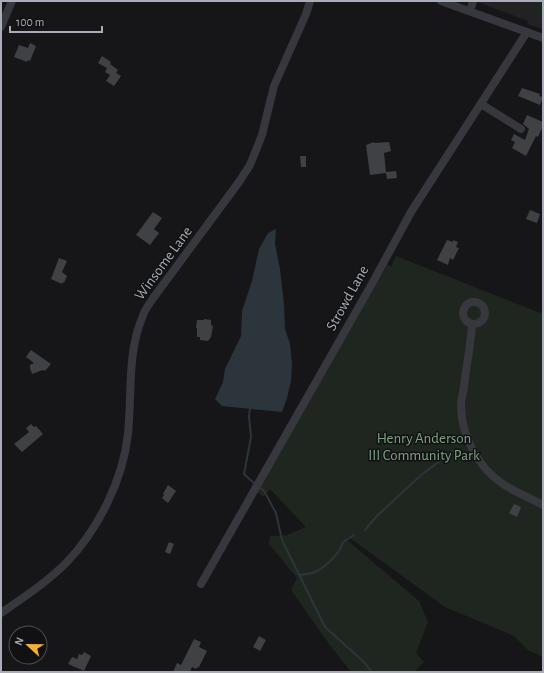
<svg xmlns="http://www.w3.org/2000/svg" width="544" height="673" font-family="'Alegreya Sans',sans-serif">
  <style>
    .built { fill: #222225 }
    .green { fill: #1e261f }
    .water { fill: #2c353c }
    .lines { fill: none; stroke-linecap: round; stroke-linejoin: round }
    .stream { stroke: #2c353c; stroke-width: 2 }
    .building { fill: #404145 }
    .minor { stroke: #37383d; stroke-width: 8 }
    .labels { text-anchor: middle; stroke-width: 3; stroke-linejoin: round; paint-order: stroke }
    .street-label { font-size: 15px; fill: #a8adb8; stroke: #111113 }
    .park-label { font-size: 15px; fill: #7fa381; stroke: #111113 }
  </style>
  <rect width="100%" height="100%" fill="#161618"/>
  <polygon class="built" points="475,1 543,1 543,29 527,24 528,21"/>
  <g class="green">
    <polygon points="536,1 543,1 543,18 529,13"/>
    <polygon points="396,256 543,314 543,657 528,650 514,636 445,607 347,536 347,540 419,601 428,622 416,653 424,662 416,670 416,672 351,672 329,644 291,590 297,578 269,544 270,536 287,535 306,527 270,489 263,497 257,492 388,264 391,267"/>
  </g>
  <polygon class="water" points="276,229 275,244 280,269 284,304 285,329 290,344 292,364 291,381 287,398 282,412 222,406 215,399 223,382 225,369 241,336 242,311 252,281 259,249 268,233"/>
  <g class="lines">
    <g class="stream">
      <polyline points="250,408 249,416 251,437 244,474 255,484"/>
      <polyline points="259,487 264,491 276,513 282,540 325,627 364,662 372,672"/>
      <polyline points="365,530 377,516 420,476 454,450"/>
      <path d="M299,575C304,574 311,574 315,572C326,567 340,553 343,542L354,535"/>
    </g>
  </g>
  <g class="building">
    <polygon points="30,43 36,46 30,61 28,60 27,62 14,57 19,45 28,48"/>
    <polygon points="102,56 111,62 110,64 118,70 116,73 121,76 114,86 106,81 110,75 105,72 107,68 98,63"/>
    <polygon points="522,88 540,94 539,96 543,97 540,105 518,96"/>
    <polygon points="527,115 543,122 543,126 538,137 536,136 526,156 512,148 515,142 511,140 514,134 525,140 529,129 523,124"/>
    <polygon points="374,142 374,143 389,142 391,151 384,153 386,172 396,171 397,178 387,179 386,173 370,175 366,145"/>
    <polygon points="300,156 306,156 306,167 301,167"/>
    <polygon points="530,210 540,214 537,223 526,219"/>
    <polygon points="153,212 162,218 154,229 159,233 150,245 136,235"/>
    <polygon points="447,240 453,242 453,240 458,242 456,247 459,248 453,260 450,258 448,265 437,260"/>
    <polygon points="59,258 67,261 62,272 67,276 64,283 62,282 62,284 51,279"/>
    <polygon points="204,319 211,320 211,325 213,326 211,337 208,341 200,340 200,337 197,337 197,328 196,328 197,320 204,320"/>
    <polygon points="31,350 51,364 45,371 43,370 32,374 30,368 30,365 34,363 26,357"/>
    <polygon points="31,424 34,427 36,426 43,434 22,452 14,444 29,432 26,428"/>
    <polygon points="168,485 176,491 168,503 162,498 164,495 163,494"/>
    <polygon points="514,504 521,507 517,517 509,513"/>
    <polygon points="169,542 174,544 170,554 165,552"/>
    <polygon points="259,636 266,640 260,651 253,647"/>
    <polygon points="194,639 201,642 199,647 207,651 199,667 198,667 196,669 192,667 190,672 173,672 177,663 181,665"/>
    <polygon points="84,652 91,656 84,671 68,664 72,657 77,659 79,654 82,655"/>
  </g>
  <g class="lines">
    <g class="minor">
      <polyline points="441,1 543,38"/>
      <polyline points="470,11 473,1"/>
      <polyline points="1,27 12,1"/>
      <polyline points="481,104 521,129"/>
      <circle cx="474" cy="313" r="11"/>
      <path d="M472,324C471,345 466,366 464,387C463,393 461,400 461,405C461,435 478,468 503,484C515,492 530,498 543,505"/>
      <polyline points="201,584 373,282 411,212 527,32"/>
      <path d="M1,613C23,598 47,582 66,563C98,530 123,480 128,434C132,396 127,354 142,318C144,310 150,303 154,297L239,182L250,165L262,135L274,86L306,14L310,1"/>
    </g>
  </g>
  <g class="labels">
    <g class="street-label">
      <text transform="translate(163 263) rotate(-54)" y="5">Winsome Lane</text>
      <text transform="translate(347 298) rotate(-61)" y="5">Strowd Lane</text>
    </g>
    <g class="park-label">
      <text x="424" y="443">Henry Anderson<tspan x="424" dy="17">III Community Park</tspan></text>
    </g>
  </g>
  <rect width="544" height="673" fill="none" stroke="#a8adb8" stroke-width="4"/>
  <g transform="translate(28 645) rotate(292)"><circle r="19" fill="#111113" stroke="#4d4f55"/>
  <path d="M0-3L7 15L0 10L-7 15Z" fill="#f2b134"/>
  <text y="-6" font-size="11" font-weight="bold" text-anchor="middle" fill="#a8adb8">N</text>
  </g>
  <path d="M10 26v6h92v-6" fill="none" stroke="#a8adb8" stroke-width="2"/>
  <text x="16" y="26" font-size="12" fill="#a8adb8" stroke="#111113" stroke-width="3" paint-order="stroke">100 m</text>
</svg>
